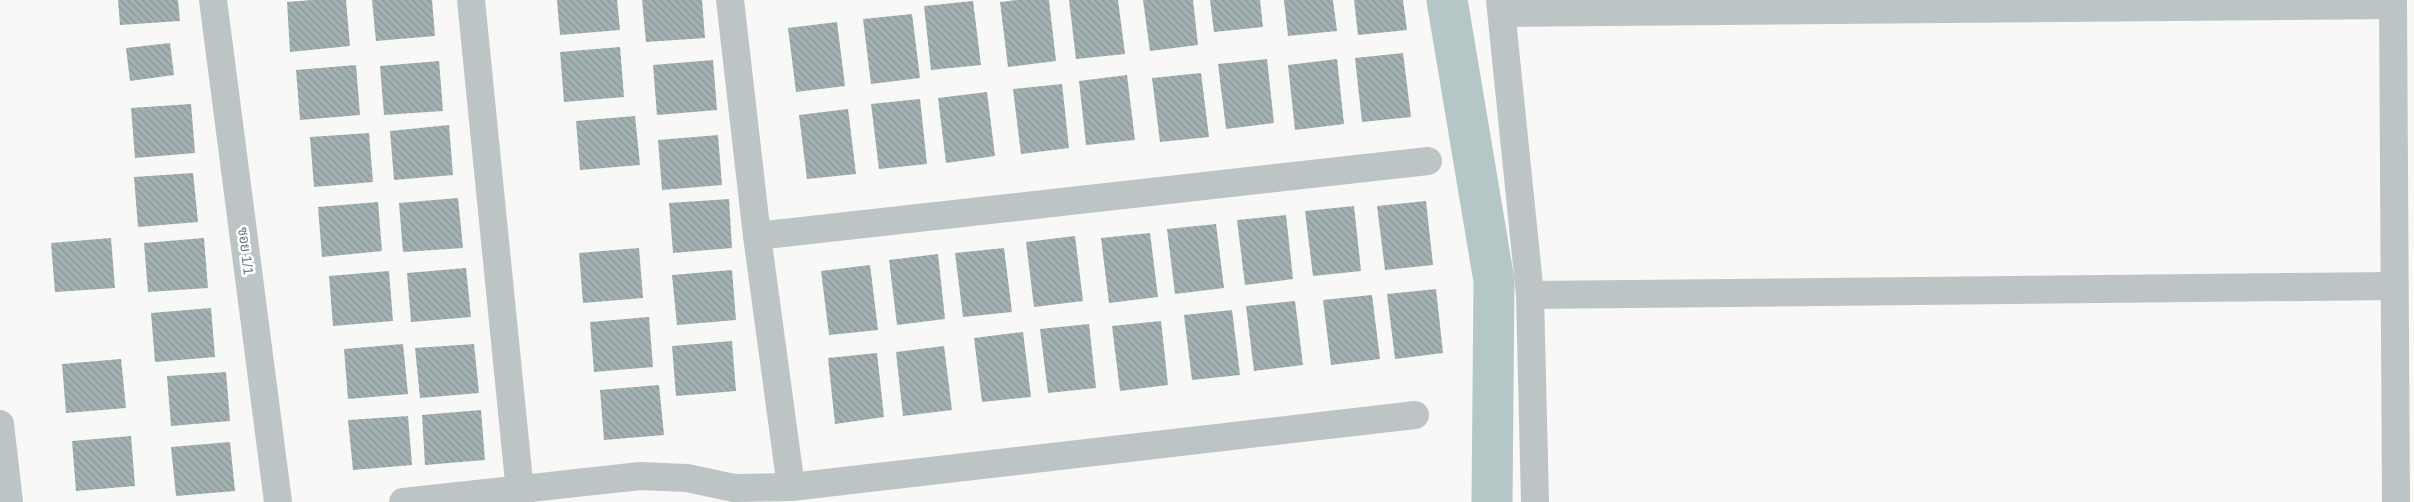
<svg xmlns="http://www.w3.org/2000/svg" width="2414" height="502" font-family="Helvetica,Sarabun,sans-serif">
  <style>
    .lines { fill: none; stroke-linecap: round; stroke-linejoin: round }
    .canal { stroke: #b4c6c6; stroke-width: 41 }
    .building { fill: url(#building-back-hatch) }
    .minor { stroke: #bdc4c6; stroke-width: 28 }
    .tertiary { stroke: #bdc4c6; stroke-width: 28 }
    .labels { text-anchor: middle; stroke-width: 5; stroke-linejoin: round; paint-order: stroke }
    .street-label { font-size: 14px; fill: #647a80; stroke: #fff }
  </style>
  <defs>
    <pattern id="building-back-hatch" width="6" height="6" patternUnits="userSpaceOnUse" patternTransform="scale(1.25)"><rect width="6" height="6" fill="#a4b1b3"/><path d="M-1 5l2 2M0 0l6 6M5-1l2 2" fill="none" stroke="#899597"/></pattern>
  </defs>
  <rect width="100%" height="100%" fill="#f8f8f6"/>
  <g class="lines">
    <polyline class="canal" points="1447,0 1494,281 1492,502"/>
  </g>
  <g class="building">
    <polygon points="118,0 178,0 180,21 120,25"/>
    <polygon points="312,0 346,0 350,46 290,52 287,2"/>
    <polygon points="372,0 432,0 435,36 376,41"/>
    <polygon points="557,0 617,0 620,30 560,35"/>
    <polygon points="642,0 702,0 705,38 646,42"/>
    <polygon points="1017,0 1049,0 1056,61 1008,67 1000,2"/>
    <polygon points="1069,0 1118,0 1125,54 1076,59"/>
    <polygon points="1143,0 1193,0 1198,45 1150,51"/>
    <polygon points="1210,0 1260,0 1263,27 1214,32"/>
    <polygon points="1284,0 1333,0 1337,31 1288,36"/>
    <polygon points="1354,0 1403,0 1407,30 1358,35"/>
    <polygon points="973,1 981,65 931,70 924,6"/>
    <polygon points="912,14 920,78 871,84 863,19"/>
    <polygon points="837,22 845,86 796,92 788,28"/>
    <polygon points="170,43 174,75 130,81 126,48"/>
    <polygon points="620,47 624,97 564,102 560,52"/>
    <polygon points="1403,53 1411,117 1362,122 1355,58"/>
    <polygon points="1267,59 1274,123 1226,129 1218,64"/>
    <polygon points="1337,59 1344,124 1295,130 1288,65"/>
    <polygon points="713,60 717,110 657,115 653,65"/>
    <polygon points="439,61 443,111 384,115 380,66"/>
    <polygon points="356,65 360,115 300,120 296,70"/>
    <polygon points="1201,73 1209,137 1160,142 1152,78"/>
    <polygon points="1127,75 1135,140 1086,145 1079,81"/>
    <polygon points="1062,84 1069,148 1021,154 1013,89"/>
    <polygon points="987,92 995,156 946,163 938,98"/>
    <polygon points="920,99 927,164 879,169 871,104"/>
    <polygon points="191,104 195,153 135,158 131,108"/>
    <polygon points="848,109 856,174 807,179 799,115"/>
    <polygon points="635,116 640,165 580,170 576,121"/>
    <polygon points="449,125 453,175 394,180 390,131"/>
    <polygon points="369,133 373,182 314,187 310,137"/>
    <polygon points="718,135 722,185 662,190 658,140"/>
    <polygon points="193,173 198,222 138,227 134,177"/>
    <polygon points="458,198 463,248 403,252 399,203"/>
    <polygon points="729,199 732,248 673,253 669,203"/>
    <polygon points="1426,201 1433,265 1385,270 1377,206"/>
    <polygon points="378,202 382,251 322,257 318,207"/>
    <polygon points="1354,206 1361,271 1313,276 1305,211"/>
    <polygon points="1286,215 1293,279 1245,285 1237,220"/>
    <polygon points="1216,224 1224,288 1175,294 1167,229"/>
    <polygon points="1150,233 1158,297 1109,303 1101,238"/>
    <polygon points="1075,236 1083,301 1034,307 1026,242"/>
    <polygon points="111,238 115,288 55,292 51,243"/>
    <polygon points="204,238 208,288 148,292 144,243"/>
    <polygon points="639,248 643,298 583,303 579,253"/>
    <polygon points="1004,248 1012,312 963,317 955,253"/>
    <polygon points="938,254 945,319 897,325 889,260"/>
    <polygon points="870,265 878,330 829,335 821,271"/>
    <polygon points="466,268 471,317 411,322 407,273"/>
    <polygon points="732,270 736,320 677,325 672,275"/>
    <polygon points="389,271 393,321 333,326 329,276"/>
    <polygon points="1436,289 1443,353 1395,359 1387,294"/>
    <polygon points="1372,295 1380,359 1331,365 1323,300"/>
    <polygon points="1295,301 1303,365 1254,371 1246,306"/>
    <polygon points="211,308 215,357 155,362 151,313"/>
    <polygon points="1232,310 1240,375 1192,380 1184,315"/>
    <polygon points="649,317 653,367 594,372 590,322"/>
    <polygon points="1161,321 1168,385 1120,391 1112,326"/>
    <polygon points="1089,324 1096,388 1048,393 1040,329"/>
    <polygon points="1023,332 1031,397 982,402 974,338"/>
    <polygon points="732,341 736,391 676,396 672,346"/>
    <polygon points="403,344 408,394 348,399 344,349"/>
    <polygon points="474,344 479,393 420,398 415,348"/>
    <polygon points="944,346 952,410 903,416 896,352"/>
    <polygon points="877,353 884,417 835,424 828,358"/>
    <polygon points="121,359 126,408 66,413 62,364"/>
    <polygon points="226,372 230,421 171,426 167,376"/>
    <polygon points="659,385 664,435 604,440 600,390"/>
    <polygon points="481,410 485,460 425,465 422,415"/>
    <polygon points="408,416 412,465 353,470 348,420"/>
    <polygon points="131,436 135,486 76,491 72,441"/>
    <polygon points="230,442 235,491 176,496 171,447"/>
  </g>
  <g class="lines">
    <g class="minor">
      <polyline points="213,0 278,502"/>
      <polyline points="471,0 521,502"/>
      <polyline points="730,0 757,236 791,487"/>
      <polyline points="1500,0 1530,295 1535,502"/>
      <polyline points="2393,0 2396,502"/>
      <polyline points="1503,13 2393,5"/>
      <polyline points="757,236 1428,161"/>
      <polyline points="1530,295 2394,286"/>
      <polyline points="403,502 640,476 687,478 734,488 791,487 1415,415"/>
    </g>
    <polyline class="tertiary" points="0,424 9,502"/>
  </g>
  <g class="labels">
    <g class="street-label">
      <text transform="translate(246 251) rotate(83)" y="5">ซอย 1/1</text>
    </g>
  </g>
</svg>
